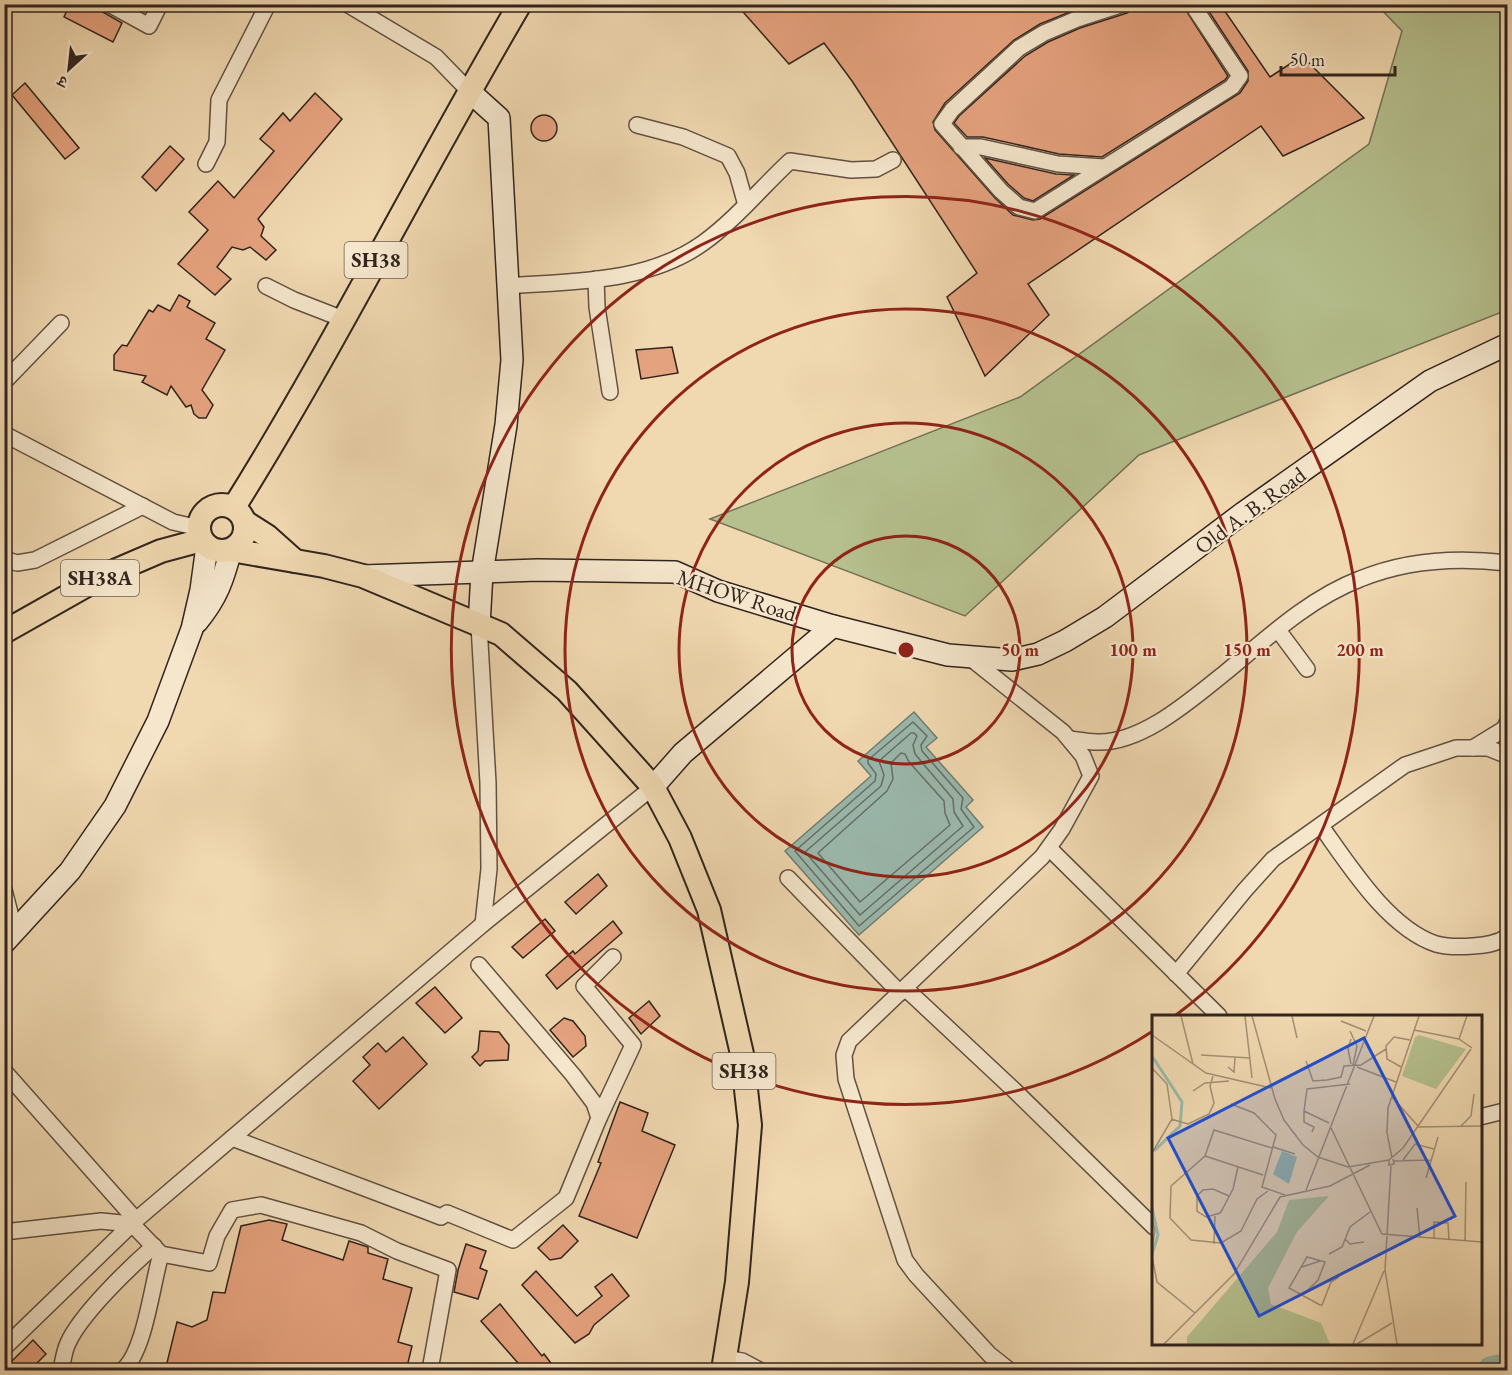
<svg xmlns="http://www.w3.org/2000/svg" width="1512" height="1375" font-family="'EB Garamond','Noto Serif Devanagari',serif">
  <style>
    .green { fill: #b5c08e; stroke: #737256; stroke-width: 1.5 }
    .water { fill: #9ab9ad; stroke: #707d74; stroke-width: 1.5 }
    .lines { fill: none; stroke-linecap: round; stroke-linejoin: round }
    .shore { stroke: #666e66; stroke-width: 1.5 }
    .river { stroke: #9ab9ad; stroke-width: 27 }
    .building { fill: #e5a27e; stroke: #31241e; stroke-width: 1.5 }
    .street-casing { stroke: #615142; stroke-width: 18 }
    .secondary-casing { stroke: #31241e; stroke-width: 24 }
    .primary-casing { stroke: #31241e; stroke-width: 26 }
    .street { stroke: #f5e6cc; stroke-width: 15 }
    .secondary { stroke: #f5e6cc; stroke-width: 21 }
    .primary { stroke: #f0d8b0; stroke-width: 22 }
    .ring { fill: none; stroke: #8f2418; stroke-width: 3 }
    .labels { text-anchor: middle; stroke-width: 4.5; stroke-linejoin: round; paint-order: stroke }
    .shield { fill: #f5e6cc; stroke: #6c5e52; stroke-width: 1.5 }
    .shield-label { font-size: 21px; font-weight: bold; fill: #31241e }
    .street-label { font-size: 22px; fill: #31241e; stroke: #f5e6cc }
    .inset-river { fill: none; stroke: #9ab9ad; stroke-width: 3 }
    .inset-road { fill: none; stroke: #a49076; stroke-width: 1.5 }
    .view { fill: #1d4ed8; fill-opacity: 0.15; stroke: #1d4ed8; stroke-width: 3 }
    .inset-edge { fill: none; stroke: #31241e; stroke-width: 3 }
    .centre { fill: #8f2418; stroke: #f5e6cc; stroke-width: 3 }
    .ring-label { font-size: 18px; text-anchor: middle; font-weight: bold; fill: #8f2418; stroke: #f5e6cc; stroke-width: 4.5; stroke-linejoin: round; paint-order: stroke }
  </style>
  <rect width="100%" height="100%" fill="#f0d8b0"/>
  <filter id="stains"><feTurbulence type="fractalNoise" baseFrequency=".00333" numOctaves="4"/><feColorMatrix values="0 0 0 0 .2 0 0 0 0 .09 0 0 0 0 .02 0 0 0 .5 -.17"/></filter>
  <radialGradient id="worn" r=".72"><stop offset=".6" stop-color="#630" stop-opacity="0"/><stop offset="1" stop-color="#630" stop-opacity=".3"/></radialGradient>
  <polygon class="green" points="1377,5 1507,5 1507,310 1139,455 965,616 710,519 1020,397 1369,144 1402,31"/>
  <polygon class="water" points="914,712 937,738 926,747 973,800 966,807 983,827 859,935 785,851 871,776 858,761"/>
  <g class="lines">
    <g class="shore">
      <polygon points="913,722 927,736 921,745 922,751 963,798 961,809 974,827 859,926 795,851 875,781 876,774 868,763 868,760"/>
      <polygon points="911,733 914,733 917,736 913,745 915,754 953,799 954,812 963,826 860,915 805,852 881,786 884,775 879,761"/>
      <polygon points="901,753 905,754 909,762 944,801 945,813 950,825 860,902 818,853 887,791 893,779 891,763"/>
    </g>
    <polyline class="river" points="1491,1370 1508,1366"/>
  </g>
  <g class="building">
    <polygon points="70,4 89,4 122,23 113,42 64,17"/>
    <polygon points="736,4 1090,4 1040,24 1014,40 945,103 933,122 935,130 995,198 1013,215 1033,220 1040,219 1240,93 1248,81 1248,71 1204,4 1220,4 1270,77 1302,56 1364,118 1283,156 1261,126 1028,284 1049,315 985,376 947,297 977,273 852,81 824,43 789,64"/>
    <polygon points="1133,4 1182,4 1228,76 1225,80 1102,157 1059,154 983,137 967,137 954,123 959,116 1025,56 1048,42 1080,28 1127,13 1131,10"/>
    <polygon points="25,83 79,148 65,159 12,95"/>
    <polygon points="315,93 342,119 258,219 264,227 261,236 276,250 266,260 250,247 243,250 232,247 217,267 231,279 215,295 178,264 208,230 189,212 218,181 234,198 274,151 260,139 283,113 290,121"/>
    <circle cx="544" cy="128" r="13"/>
    <polygon points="170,146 184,159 156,191 142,177"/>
    <polygon points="985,158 1056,174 1074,175 1033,201 1024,198 1008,184"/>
    <polygon points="179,295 190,301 187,307 215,323 206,339 225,350 202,390 213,405 206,418 199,418 194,414 191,405 186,407 171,386 167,395 142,382 146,376 114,370 114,355 122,345 127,346 149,310 153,312 158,305 170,311"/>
    <polygon points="672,347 678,373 641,379 636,350"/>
    <polygon points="598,874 607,886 576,914 565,902"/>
    <polygon points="545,919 555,931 523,958 512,947"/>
    <polygon points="613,921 622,933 557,989 546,975 573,951 575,954"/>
    <polygon points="435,987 462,1018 445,1033 416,1003"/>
    <polygon points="649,1001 660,1016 641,1034 629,1018"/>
    <polygon points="564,1018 573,1021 585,1036 586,1046 573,1057 550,1030"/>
    <polygon points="480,1031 499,1032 509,1045 508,1060 485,1061 480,1066 472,1057 478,1051"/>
    <polygon points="403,1037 427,1064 379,1109 353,1081 370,1065 363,1057 378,1043 386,1052"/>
    <polygon points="620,1102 648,1113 642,1131 675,1145 637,1238 579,1216 601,1163 598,1162"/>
    <polygon points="269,1220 287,1224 282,1240 343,1260 349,1241 368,1247 368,1253 388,1259 383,1279 412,1288 398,1342 412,1346 406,1371 165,1371 177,1322 192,1327 207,1320 213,1292 225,1293 241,1226"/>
    <polygon points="563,1225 578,1241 561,1258 550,1260 538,1248"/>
    <polygon points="466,1244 486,1251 480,1268 487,1271 478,1299 454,1292 458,1270"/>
    <polygon points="536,1271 577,1316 602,1296 595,1287 612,1274 629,1296 594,1325 589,1334 575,1343 522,1285"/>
    <polygon points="500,1304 542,1356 544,1354 557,1371 525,1371 481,1321"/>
    <polygon points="33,1340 46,1354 29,1371 18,1371 11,1362"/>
  </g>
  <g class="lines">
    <defs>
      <g id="street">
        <polyline points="109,4 149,26 160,4"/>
        <polyline points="347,4 436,57 469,91"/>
        <polyline points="1123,4 1077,19 1044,33 1019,48 952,110 942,124 1001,191 1019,207 1035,211 1232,87 1240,76 1192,4"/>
        <polyline points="637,125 683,137 728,156 737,173 746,205"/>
        <polyline points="961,147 981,147 1058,164 1104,167"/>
        <polyline points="206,164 217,142 219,100 268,4"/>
        <polyline points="596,279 597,307 610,392"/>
        <polyline points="266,286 294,300 343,319"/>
        <path d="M508,286C574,281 647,283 703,243C735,220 761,188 790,161L851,170L876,169L893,160"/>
        <polyline points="4,382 61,323"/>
        <polyline points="4,434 173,522 199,528"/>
        <polyline points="4,559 17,563 35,560 143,506"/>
        <polyline points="479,625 488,783 489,869 483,924"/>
        <polyline points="1278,630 1307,669"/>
        <polyline points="969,657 1063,732 1083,756 1091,776 1062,829 1042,857 849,1041 844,1055 846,1079 905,1260 916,1275 990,1355 1009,1370"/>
        <path d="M1070,739C1078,740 1088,742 1097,742C1142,744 1192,699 1226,672C1267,638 1310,598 1360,579C1406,560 1458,557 1508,563"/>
        <polyline points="1473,748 1504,729 1508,721"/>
        <path d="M1321,826C1349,865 1388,928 1436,944C1447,947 1461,947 1473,946C1485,945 1497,944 1508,936"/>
        <polyline points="1049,848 1219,1016"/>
        <polyline points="788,878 900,993"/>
        <polyline points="4,890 15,932"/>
        <polyline points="1176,974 1245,890 1273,859 1405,765 1456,748 1488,748 1508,756"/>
        <polyline points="905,988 1014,1090 1154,1227"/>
        <polyline points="4,1071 136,1220"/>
        <polyline points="1480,1117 1508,1110"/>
        <polyline points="599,1118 633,1045 584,986 613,957"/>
        <polyline points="232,1138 428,1212 441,1217 447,1213 513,1240 566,1198 599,1118 594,1103 573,1075 479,965"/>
        <polyline points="4,1232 101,1221 132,1224 161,1254 209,1263 217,1236 232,1210 261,1205 361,1233 397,1251 448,1270 430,1370"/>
        <polyline points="4,1348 136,1220 483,924 653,787"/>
        <polyline points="725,1358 742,1361 759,1370"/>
        <path d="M61,1370C63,1362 64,1351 68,1343C81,1314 129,1268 154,1246"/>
        <path d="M123,1370C145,1351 152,1284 161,1254"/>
      </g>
      <g id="secondary">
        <polyline points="469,91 499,118 512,360 506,425 482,573 479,625"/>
        <polyline points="363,576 538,570 675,572 718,591 833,626 948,655 1012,660 1038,654 1065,641 1105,617 1243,513 1430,381 1508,344"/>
        <path d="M197,622C217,598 223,580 231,550"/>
        <polyline points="653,787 683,753 833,626"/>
        <polyline points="4,943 70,871 115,806 158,721 192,629 201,590 207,546"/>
      </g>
      <g id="primary">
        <circle cx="222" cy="528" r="23"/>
        <path d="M234,507C336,344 422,170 520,4"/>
        <polyline points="245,522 267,536 295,561"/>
        <polyline points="231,550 324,566 363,576 501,634 567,691 653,787 680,838 709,910 742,1054 750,1125 737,1282 723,1370"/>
        <polyline points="4,632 105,575 161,551 202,540"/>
      </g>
    </defs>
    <use href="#street" class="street-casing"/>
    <use href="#secondary" class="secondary-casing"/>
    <use href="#primary" class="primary-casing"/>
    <use href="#street" class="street"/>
    <use href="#secondary" class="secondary"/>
    <use href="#primary" class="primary"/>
  </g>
  <g class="ring">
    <circle cx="906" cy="650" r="114"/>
    <circle cx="906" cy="650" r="227"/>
    <circle cx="906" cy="650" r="341"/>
    <path d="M1153 1031A454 454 0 1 1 1176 1015"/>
  </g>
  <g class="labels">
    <g class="shield">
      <rect x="344.5" y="242" width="63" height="36" rx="4.5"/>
      <rect x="61" y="560" width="78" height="36" rx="4.5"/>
      <rect x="712.5" y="1053" width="63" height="36" rx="4.5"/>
    </g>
    <g class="shield-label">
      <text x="376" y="267">SH38</text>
      <text x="100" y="585">SH38A</text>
      <text x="744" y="1078">SH38</text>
    </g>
    <g class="street-label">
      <text transform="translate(1250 510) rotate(-36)" y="8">Old A. B. Road</text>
      <text transform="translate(737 595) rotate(18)" y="8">MHOW Road</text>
    </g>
  </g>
  <g transform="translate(1152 1015)">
    <rect width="330" height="330" fill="#f0d8b0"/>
    <path d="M267,20L314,34L284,74L250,61L263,22ZM177,181L145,217L116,273L119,289L169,308L178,329H35V322L125,217L137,185Z" fill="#b5c08e"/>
    <path d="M130,136L145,142L137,169L121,159Z" fill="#9ab9ad"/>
    <path class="inset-river" d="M0,41L30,87L28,111L2,136M0,193L6,220L0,239"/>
    <path class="inset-road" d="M29,1L41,49M93,1L100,63M100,1L123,84L132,105L151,130L166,142L196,152L237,145M140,1L145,23M315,1L307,24L320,33M189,6L214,16M262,15L307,24M198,16L205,31L201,50M0,20L54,58L119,73M199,24L196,34L199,49M49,40L98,43M154,46L161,66L175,65L189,62L192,51L209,50L234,34M76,52L82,57L83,43M205,52L244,67M249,52L235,44L234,31L242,22L258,25M0,53L15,69L20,104L0,138M41,76L53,68L77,66M240,82L266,111M79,89L102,98L124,120L110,172L133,180M152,96V107L162,112L160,117M19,104L36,109L57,99L62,88L58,71L61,61M177,108L152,96L155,74L198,69M309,111L319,101L322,79M266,112L330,111M179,113L230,219L330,227M121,132L143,139M53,141L111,160M240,143L235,118L236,93L267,1M241,144L242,149L237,150V145L251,133L319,34M251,145L263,129L282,134M242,146L279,145M239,151L233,255L245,329M274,163L286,122M154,175L222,1M116,176L105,184L89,216L69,228L39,225L18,203L19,171L53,141L62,115L120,133M77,181L61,174L51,175L45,181V196L54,202L68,198L70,195L81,174L86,152M265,193L268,223M0,204L3,216L0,232M193,224L198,229L212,227M282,224V207L296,208L297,225M313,226L314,167M62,229L63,201M177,239L190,232L198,212L218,197M0,241L5,267L43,298M150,252L168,246M151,280L166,265L173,247L155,242L137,273L168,290H170L179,267L187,262M12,329L82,259L128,182L178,171L218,150M201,329L232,256M205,329L240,308"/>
    <path class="view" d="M212,23L303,201L107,301L16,123Z"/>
    <rect width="330" height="330" class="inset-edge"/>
  </g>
  <circle cx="906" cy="650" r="9" class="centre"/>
  <g class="ring-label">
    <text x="1020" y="656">50 m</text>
    <text x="1133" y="656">100 m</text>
    <text x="1247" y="656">150 m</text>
    <text x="1360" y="656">200 m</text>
  </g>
  <rect width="1512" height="1375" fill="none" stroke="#f0d8b0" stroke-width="24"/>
  <rect x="6" y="6" width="1500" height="1363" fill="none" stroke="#31241e" stroke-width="3"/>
  <rect x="12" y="12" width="1488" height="1351" fill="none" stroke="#31241e" stroke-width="1.5"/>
  <g transform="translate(69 69) rotate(207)" stroke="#f5e6cc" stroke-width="4.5" paint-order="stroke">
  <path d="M0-4.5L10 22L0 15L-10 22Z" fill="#31241e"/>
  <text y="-9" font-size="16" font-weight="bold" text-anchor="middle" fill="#31241e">उ</text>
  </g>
  <path d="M1281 66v9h114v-9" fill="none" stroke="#31241e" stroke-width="3"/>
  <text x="1290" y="66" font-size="18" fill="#31241e" stroke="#f5e6cc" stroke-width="4.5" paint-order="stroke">50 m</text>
  <rect width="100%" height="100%" filter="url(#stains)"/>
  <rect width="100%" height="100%" fill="url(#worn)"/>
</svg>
